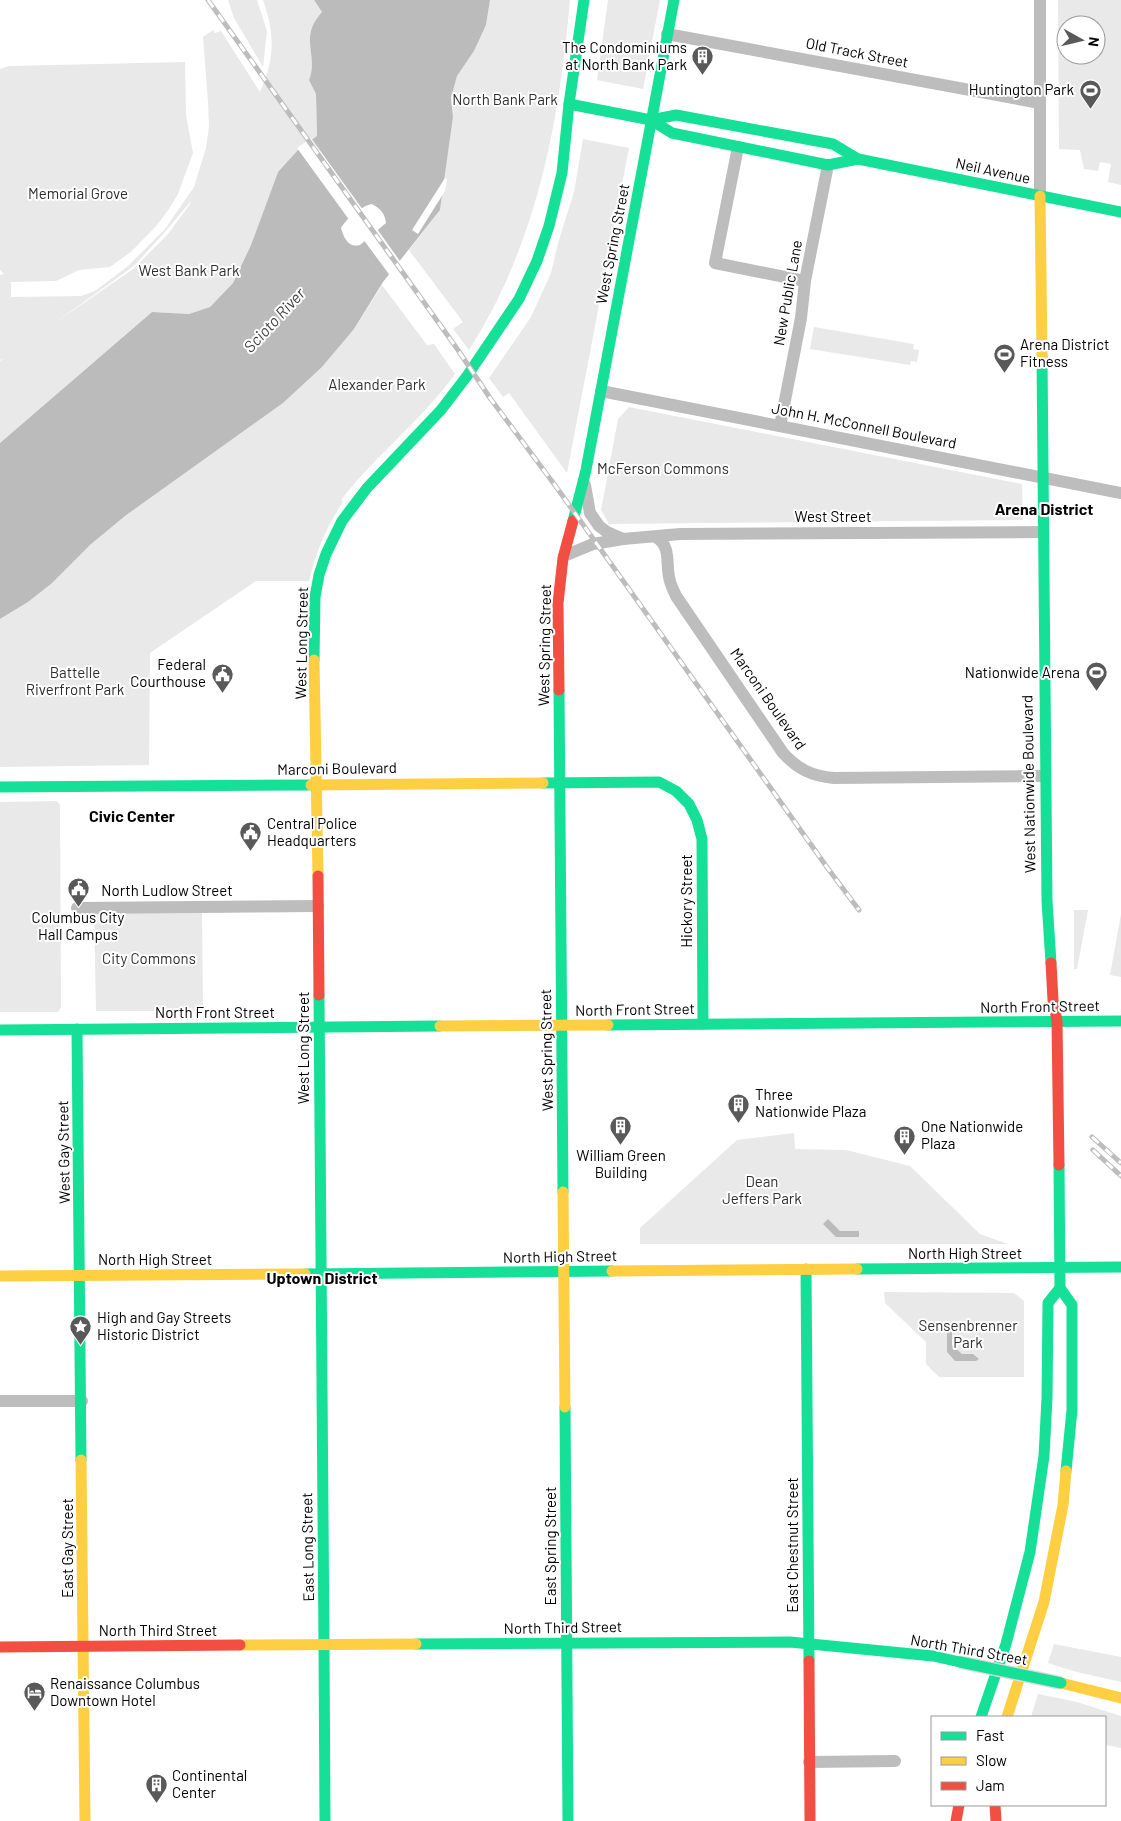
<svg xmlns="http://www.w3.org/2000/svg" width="1121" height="1821" font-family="Barlow,sans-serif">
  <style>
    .green { fill: #e9e9e9; fill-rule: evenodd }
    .water { fill: #bbb; fill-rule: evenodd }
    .pier { fill: #fff }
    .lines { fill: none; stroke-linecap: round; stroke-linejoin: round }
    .street { stroke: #bdbdbd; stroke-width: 12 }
    .fast { stroke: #16e098; stroke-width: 11 }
    .slow { stroke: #ffcf43; stroke-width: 11 }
    .jam { stroke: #f24e42; stroke-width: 11 }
    .rail-casing { stroke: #bdbdbd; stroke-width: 5 }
    .rail { stroke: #fff; stroke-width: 3; stroke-dasharray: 9; stroke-linecap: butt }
    .fast-bridge-casing { stroke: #dbdbdb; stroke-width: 14; stroke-linecap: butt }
    .fast-bridge { stroke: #16e098; stroke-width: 11 }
    .labels { text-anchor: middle; stroke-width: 4; stroke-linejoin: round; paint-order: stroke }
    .poi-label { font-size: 15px; fill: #000; stroke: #fff; text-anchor: start }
    .street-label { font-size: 15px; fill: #000; stroke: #fff }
    .park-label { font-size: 15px; fill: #2e2e2e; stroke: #fff }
    .water-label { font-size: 16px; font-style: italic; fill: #3f3f3f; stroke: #fff }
    .neighbourhood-label { font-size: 16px; font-weight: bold; fill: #000; stroke: #fff }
  </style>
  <rect width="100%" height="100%" fill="#fff"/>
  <g class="green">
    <polygon points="228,0 257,0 267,31 263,67 234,18"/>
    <path d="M263,0H314L322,12C298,38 319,55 309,80L316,94L317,137L297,151L278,172L251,245L233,283L210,307L189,314L152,312L0,443V361L3,359L0,360V275L4,274L0,270V69L9,66L185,62L186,115L193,153L178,194L169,209L157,225L132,251L110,267L79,270L56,281L11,282V297L81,296L95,291L128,266L165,229L194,187L206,148L209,126L208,102L203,37L213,30L215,33L221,31L260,92C275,58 275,35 263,0ZM191,201L190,204L168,234L133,269L52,325L134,266L165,232Z"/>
    <path d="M490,0H570C559,124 537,243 469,350L453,329L463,322L409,250L440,210L453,117L451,98L457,76L474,51L486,25Z"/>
    <polygon points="608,0 660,0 643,89 597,80"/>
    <path d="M1058,0H1121V185L1108,182L1111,164L1100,162L1098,171L1084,169L1080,150L1059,149ZM1066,25H1096V55H1066Z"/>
    <polygon points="583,139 629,148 567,473 509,393 503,397 489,378 531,317 551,273 558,243 574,192"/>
    <path d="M382,285L427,345L434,344L455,374C422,420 376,455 341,500L343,502C326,527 316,552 309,581H256L150,653L149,765L0,767V619L28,602L90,545L125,516L283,403L322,367L354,329Z"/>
    <polygon points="814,327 914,344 913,349 919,350 917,362 911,361 910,365 810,349"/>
    <polygon points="629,407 1022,484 1023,520 609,524 601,510 618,419"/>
    <polygon points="57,801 60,805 61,1007 58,1012 0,1012 0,802"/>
    <polygon points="202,907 203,1011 96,1011 94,908"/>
    <polygon points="1074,910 1088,910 1077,969 1074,969"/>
    <polygon points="1121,914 1121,977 1110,975"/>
    <polygon points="794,1133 795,1149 846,1150 910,1166 980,1234 1008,1244 640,1244 640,1228 737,1140"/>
    <polygon points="884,1292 1014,1293 1024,1301 1024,1377 939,1377 926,1364 926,1342 885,1303"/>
    <polygon points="1054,1644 1121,1657 1121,1682 1073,1671 1048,1663"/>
    <polygon points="1038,1694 1077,1702 1121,1716 1121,1748 1105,1745 1105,1717 1031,1717"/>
  </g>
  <g class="water">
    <path d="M314,0H490L486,25L474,51L457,76L451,98L453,117L440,210L383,282L354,329L322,367L283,403L125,516L90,545L52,583L28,602L0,619V443L152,312L189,314L210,307L233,283L251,245L278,172L297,151L317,136L316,94L309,80C319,55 298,38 322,12ZM372,204C381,209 385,214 386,223L360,245C348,248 344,238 341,228C347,218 361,206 372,204Z"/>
    <polygon points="828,1219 840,1231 859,1231 859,1237 836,1237 823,1224"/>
    <polygon points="947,1332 952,1332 952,1345 962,1354 973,1354 979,1359 976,1361 955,1361 947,1352"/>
  </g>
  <g class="pier">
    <polygon points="311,138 363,210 350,221 297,148"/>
    <polygon points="445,178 447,179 445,191 418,234 412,230"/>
    <polygon points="377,229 402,264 391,277 363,239"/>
  </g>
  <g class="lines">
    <g class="street">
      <polyline points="1040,0 1040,196"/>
      <polyline points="667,34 1040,103"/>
      <polyline points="738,147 715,263 805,281"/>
      <polyline points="601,391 1121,493"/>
      <polyline points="780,426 801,318 805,281 828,165"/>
      <polyline points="585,485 590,513 599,526 607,532 623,539 680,534 1043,532"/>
      <path d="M656,537C671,546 666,562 669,577C670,584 673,589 676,596L783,753C798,769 811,776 834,778L1045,776"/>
      <polyline points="564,556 593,544 623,539"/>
      <polyline points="77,908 318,906"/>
      <polyline points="0,1401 82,1401"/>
      <polyline points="809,1762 895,1761"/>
    </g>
    <g class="fast">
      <polyline points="569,104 651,120 672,133 828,165 858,159"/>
      <polyline points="651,120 676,115 833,144 858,159 1121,212"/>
      <polyline points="1042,356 1047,901 1051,963"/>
      <polyline points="573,521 586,470 674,0"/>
      <polyline points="314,660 315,597 319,575 326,554 342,521 367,488 441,410 467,376 519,299 537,261 549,226 562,173 569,104 584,0"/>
      <polyline points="559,690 563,1192"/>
      <polyline points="543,783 659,782 676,791 689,804 697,820 702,839 703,1024"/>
      <polyline points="0,787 311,785"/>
      <polyline points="319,995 324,1645"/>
      <polyline points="608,1025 1121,1021"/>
      <polyline points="77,1029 81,1460"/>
      <polyline points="0,1030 440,1026"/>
      <polyline points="1059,1165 1060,1288 1072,1305 1072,1410 1066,1471"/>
      <polyline points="806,1269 809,1661"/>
      <polyline points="857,1269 1121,1267"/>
      <polyline points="305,1274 612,1271"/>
      <polyline points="565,1407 568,1821"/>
      <polyline points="416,1644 790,1642 933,1656 960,1662"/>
      <polyline points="324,1645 325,1821"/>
      <polyline points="981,1717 1006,1644 1030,1552 1044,1456 1047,1398 1048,1303 1060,1288"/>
    </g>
    <g class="slow">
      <polyline points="1040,196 1042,356"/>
      <polyline points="314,660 318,876"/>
      <polyline points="311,785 543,783"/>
      <polyline points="440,1026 608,1025"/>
      <polyline points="563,1192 565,1407"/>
      <polyline points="612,1271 857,1269"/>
      <polyline points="0,1276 305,1274"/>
      <polyline points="81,1460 85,1821"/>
      <polyline points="240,1645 416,1644"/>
      <polyline points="1061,1683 1121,1698"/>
      <polyline points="1007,1717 1044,1602 1063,1505 1066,1471"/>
    </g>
    <g class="jam">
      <polyline points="559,690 558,603 563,558 573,521"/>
      <polyline points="318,876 319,995"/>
      <polyline points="1051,963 1053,1000 1057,1021 1059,1165"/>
      <polyline points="0,1647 240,1645"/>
      <polyline points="809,1661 810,1821"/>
      <polyline points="995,1805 996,1821"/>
      <polyline points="956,1821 959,1805"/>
    </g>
    <defs>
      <g id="rail">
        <polyline points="208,0 458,350 490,398 557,488 829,870 859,910"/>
        <polyline points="1092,1137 1121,1163"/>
        <polyline points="1093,1150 1121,1176"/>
      </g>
    </defs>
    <use href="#rail" class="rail-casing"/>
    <use href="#rail" class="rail"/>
    <defs>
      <polyline id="fast-bridge" points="960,1662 1061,1683"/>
    </defs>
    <use href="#fast-bridge" class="fast-bridge-casing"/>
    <use href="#fast-bridge" class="fast-bridge"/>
  </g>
  <defs>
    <symbol id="building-pin" viewBox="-11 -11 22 30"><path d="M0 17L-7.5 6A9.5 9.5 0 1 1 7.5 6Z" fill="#595959" stroke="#fff"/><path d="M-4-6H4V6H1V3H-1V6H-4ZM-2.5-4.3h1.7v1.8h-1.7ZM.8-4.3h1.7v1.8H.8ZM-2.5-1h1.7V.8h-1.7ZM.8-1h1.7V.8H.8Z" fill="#fff"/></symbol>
    <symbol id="stadium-pin" viewBox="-11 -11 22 30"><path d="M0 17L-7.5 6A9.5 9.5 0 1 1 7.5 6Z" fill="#595959" stroke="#fff"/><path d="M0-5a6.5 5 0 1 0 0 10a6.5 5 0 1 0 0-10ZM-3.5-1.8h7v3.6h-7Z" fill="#fff"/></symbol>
    <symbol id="civic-pin" viewBox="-11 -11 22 30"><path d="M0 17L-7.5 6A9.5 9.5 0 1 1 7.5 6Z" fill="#595959" stroke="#fff"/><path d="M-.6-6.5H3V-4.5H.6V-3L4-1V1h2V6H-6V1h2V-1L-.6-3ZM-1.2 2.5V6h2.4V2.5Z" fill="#fff"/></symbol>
    <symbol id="sight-pin" viewBox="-11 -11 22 30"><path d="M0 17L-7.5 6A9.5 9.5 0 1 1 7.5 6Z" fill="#595959" stroke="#fff"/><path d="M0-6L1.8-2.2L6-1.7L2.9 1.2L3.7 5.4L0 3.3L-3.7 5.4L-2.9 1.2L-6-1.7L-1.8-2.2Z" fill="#fff"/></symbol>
    <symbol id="hotel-pin" viewBox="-11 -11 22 30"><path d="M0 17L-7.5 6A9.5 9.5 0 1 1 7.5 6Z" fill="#595959" stroke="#fff"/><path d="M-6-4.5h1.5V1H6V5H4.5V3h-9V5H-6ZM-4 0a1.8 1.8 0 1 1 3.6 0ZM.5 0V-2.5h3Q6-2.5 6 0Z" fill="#fff"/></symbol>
  </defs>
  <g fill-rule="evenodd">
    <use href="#building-pin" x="690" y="44" width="25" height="34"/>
    <use href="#stadium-pin" x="1078" y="78" width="25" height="34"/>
    <use href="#stadium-pin" x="992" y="342" width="25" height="34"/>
    <use href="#stadium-pin" x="1084" y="660" width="25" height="34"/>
    <use href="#civic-pin" x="210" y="662" width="25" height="34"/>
    <use href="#civic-pin" x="238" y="820" width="25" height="34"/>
    <use href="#civic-pin" x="66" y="876" width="25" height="34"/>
    <use href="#building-pin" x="726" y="1092" width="25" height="34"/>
    <use href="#building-pin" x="608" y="1114" width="25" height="34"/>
    <use href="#building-pin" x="892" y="1124" width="25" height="34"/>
    <use href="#sight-pin" x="68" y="1314" width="25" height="34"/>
    <use href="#hotel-pin" x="22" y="1680" width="25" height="34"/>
    <use href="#building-pin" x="144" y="1772" width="25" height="34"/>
  </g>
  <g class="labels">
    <g class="poi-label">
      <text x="687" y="53" text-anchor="end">The Condominiums<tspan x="687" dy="17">at North Bank Park</tspan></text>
      <text x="1074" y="95" text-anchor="end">Huntington Park</text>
      <text x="1020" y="350">Arena District<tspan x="1020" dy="17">Fitness</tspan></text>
      <text x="206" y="670" text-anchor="end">Federal<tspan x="206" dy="17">Courthouse</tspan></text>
      <text x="1080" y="678" text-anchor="end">Nationwide Arena</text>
      <text x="267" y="829">Central Police<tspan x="267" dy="17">Headquarters</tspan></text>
      <text x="78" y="923" text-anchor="middle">Columbus City<tspan x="78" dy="17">Hall Campus</tspan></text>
      <text x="755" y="1100">Three<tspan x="755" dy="17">Nationwide Plaza</tspan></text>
      <text x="921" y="1132">One Nationwide<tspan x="921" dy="17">Plaza</tspan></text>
      <text x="621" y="1161" text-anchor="middle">William Green<tspan x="621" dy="17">Building</tspan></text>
      <text x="97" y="1323">High and Gay Streets<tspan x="97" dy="17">Historic District</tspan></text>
      <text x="50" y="1689">Renaissance Columbus<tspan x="50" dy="17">Downtown Hotel</tspan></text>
      <text x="172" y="1781">Continental<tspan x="172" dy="17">Center</tspan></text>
    </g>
    <g class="street-label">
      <text transform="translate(857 53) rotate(11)" y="5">Old Track Street</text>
      <text transform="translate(993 171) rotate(12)" y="5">Neil Avenue</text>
      <text transform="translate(613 244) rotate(-79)" y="5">West Spring Street</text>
      <text transform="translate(788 293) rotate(-80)" y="5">New Public Lane</text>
      <text transform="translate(864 426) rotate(11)" y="5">John H. McConnell Boulevard</text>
      <text x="833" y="522">West Street</text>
      <text transform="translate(302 643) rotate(-89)" y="5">West Long Street</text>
      <text transform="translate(545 645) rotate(-89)" y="5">West Spring Street</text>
      <text transform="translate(768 699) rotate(55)" y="5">Marconi Boulevard</text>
      <text transform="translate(337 769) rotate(-1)" y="5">Marconi Boulevard</text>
      <text transform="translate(1029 784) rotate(-91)" y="5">West Nationwide Boulevard</text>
      <text x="167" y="896">North Ludlow Street</text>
      <text transform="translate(687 901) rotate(-90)" y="5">Hickory Street</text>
      <text transform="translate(1040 1007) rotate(-1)" y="5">North Front Street</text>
      <text transform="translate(635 1010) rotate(-1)" y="5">North Front Street</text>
      <text x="215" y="1018">North Front Street</text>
      <text transform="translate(304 1048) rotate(-90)" y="5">West Long Street</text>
      <text transform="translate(547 1050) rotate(-91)" y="5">West Spring Street</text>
      <text transform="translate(64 1152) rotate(-91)" y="5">West Gay Street</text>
      <text x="965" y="1259">North High Street</text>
      <text transform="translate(560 1257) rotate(-1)" y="5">North High Street</text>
      <text x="155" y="1265">North High Street</text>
      <text transform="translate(793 1545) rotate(-90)" y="5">East Chestnut Street</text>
      <text transform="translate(551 1546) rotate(-90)" y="5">East Spring Street</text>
      <text transform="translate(308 1547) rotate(-91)" y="5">East Long Street</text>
      <text transform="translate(68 1548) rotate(-90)" y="5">East Gay Street</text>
      <text transform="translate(563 1628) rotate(-1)" y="5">North Third Street</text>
      <text x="158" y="1636">North Third Street</text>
      <text transform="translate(969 1650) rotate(10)" y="5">North Third Street</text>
    </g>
    <g class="park-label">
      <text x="505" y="105">North Bank Park</text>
      <text x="78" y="199">Memorial Grove</text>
      <text x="189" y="276">West Bank Park</text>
      <text x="377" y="390">Alexander Park</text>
      <text x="663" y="474">McFerson Commons</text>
      <text x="75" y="678">Battelle<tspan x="75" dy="17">Riverfront Park</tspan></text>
      <text x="149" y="964">City Commons</text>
      <text x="762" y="1187">Dean<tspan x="762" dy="17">Jeffers Park</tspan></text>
      <text x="968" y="1331">Sensenbrenner<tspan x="968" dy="17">Park</tspan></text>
    </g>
    <g class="water-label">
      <text transform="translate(274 320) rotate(-47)" y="6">Scioto River</text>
    </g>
    <g class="neighbourhood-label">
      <text x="1044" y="515">Arena District</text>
      <text x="132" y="822">Civic Center</text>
      <text x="322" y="1284">Uptown District</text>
    </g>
  </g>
  <rect x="931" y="1716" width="175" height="90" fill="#ffffff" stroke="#999999"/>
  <rect x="941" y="1732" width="25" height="8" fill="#16e098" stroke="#999999"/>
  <text x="976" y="1741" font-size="15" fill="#000000">Fast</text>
  <rect x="941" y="1757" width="25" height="8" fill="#ffcf43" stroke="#999999"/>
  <text x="976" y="1766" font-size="15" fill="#000000">Slow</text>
  <rect x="941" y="1782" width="25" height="8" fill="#f24e42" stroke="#999999"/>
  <text x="976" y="1791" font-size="15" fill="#000000">Jam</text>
  <g transform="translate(1081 40) rotate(98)"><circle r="24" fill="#ffffff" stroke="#999999"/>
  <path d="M0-4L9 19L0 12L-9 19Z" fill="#595959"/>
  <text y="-8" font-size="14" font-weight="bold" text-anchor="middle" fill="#000000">N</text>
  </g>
</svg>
